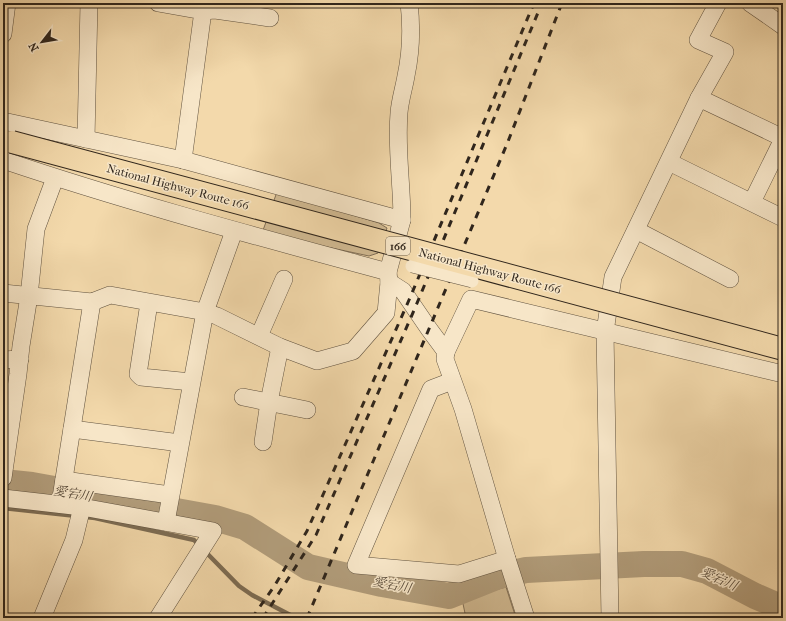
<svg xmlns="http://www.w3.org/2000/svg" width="786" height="621" font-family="'IM FELL French Canon','Noto Serif JP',serif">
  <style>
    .green { fill: #d2bb93; stroke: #817058 }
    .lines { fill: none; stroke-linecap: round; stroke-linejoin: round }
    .stream { stroke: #7d6d54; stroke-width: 4.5 }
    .river { stroke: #b19c7a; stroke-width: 26 }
    .minor-casing { stroke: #615340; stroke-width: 18 }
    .minor { stroke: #f7e6c8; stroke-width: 17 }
    .rail { stroke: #30261c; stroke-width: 3; stroke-dasharray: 7 7; stroke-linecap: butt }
    .pedestrian-bridge-casing { stroke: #615340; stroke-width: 14; stroke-linecap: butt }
    .trunk-bridge-casing { stroke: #30261c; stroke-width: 24; stroke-linecap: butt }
    .pedestrian-bridge { stroke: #f7e6c8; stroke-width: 13 }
    .trunk-bridge { stroke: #f3d9ab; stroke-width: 22 }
    .labels { text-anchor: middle; stroke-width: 3; stroke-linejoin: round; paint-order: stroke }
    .shield { fill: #f7e6c8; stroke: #6c6050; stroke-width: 1 }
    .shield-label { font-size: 11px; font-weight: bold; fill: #30261c }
    .street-label { font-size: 12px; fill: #30261c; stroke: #f7e6c8 }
    .water-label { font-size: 13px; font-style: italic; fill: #574938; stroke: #f7e6c8 }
  </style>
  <rect width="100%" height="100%" fill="#f3d9ab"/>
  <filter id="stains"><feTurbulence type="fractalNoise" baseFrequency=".005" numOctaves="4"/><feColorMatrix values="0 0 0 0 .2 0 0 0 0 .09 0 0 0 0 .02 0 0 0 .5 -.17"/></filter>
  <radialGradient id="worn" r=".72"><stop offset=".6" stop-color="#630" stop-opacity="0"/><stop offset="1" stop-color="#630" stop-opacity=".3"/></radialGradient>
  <g class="green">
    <polygon points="277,192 379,223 387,228 378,253 369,256 262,233"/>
    <polygon points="506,587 516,618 466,618 462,599"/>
  </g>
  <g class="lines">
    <polyline class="stream" points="3,508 95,518 194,540 239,586 252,595 296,618"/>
    <polyline class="river" points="3,482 32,485 215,518 245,527 308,567 382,584 449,596 499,576 526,570 644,564 682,564 707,571 755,596 783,608"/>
    <defs>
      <g id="minor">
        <polyline points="158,3 203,11 183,160"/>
        <polyline points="750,3 783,26"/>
        <polyline points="203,11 215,10 270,18"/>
        <polyline points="3,34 7,3"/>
        <polyline points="699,98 783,138"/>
        <path d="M3,121L183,160L402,220C402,184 396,149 399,113C400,100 404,88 406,76C411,52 412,28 409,3"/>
        <polyline points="86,139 89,3"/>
        <path d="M3,160C130,203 259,237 388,272L389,282L386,313L353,351L317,361L280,347L217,316L205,312L110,295L92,302L3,293"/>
        <polyline points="669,162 783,218"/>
        <polyline points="752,202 783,139"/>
        <polyline points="636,230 730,279"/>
        <polyline points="388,272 402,220"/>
        <polyline points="389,282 403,291 429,329 446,352 445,359 463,409 507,559 526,618"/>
        <polyline points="149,303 138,374 141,377 191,382"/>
        <polyline points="259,336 284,279"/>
        <polyline points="446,352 471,299 783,374"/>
        <polyline points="3,360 20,359"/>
        <polyline points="452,381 431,389 356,565 459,574 507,559"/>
        <polyline points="243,397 307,410"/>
        <polyline points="72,429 180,443"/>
        <polyline points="263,442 269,402 280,347"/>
        <polyline points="3,478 18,374 21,346 29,296 36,229 55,178"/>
        <polyline points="64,480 170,495"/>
        <polyline points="3,498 82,507 213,531 158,618"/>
        <polyline points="60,504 92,302"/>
        <polyline points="166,522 205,312 234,231"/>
        <polyline points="42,618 74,540 82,507"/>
        <polyline points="610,618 605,332 613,277 699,98 725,52 698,40 718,3"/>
      </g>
    </defs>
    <use href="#minor" class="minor-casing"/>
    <use href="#minor" class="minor"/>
    <g class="rail">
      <polyline points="252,618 275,585 307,531 409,300 534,3"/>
      <polyline points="263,618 316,535 415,308 542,3"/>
      <polyline points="307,618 507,144 562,3"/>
    </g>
    <defs>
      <polyline id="pedestrian-bridge" points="412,266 472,281"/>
      <polyline id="trunk-bridge" points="12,142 783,349"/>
    </defs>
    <use href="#pedestrian-bridge" class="pedestrian-bridge-casing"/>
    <use href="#trunk-bridge" class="trunk-bridge-casing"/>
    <use href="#pedestrian-bridge" class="pedestrian-bridge"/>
    <use href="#trunk-bridge" class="trunk-bridge"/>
  </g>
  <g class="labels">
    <rect class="shield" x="386" y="237" width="24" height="18" rx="3"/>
    <g class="shield-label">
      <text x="398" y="250">166</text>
    </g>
    <g class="street-label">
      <text transform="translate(178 187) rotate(15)" y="4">National Highway Route 166</text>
      <text transform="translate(490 271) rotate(15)" y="4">National Highway Route 166</text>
    </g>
    <g class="water-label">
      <text transform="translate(73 493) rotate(10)" y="5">愛宕川</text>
      <text transform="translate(719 578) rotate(24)" y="5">愛宕川</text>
      <text transform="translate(392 584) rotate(11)" y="5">愛宕川</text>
    </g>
  </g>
  <rect width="786" height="621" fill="none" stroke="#f3d9ab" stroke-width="16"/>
  <rect x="4" y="4" width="778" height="613" fill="none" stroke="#30261c" stroke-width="2"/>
  <rect x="8" y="8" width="770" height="605" fill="none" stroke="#30261c"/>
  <g transform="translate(42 42) rotate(239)" stroke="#f7e6c8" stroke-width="3" paint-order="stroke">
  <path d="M0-3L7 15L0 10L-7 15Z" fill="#30261c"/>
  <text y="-6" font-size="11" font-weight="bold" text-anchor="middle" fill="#30261c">N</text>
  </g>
  <rect width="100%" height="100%" filter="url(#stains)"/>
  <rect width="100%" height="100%" fill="url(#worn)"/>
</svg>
